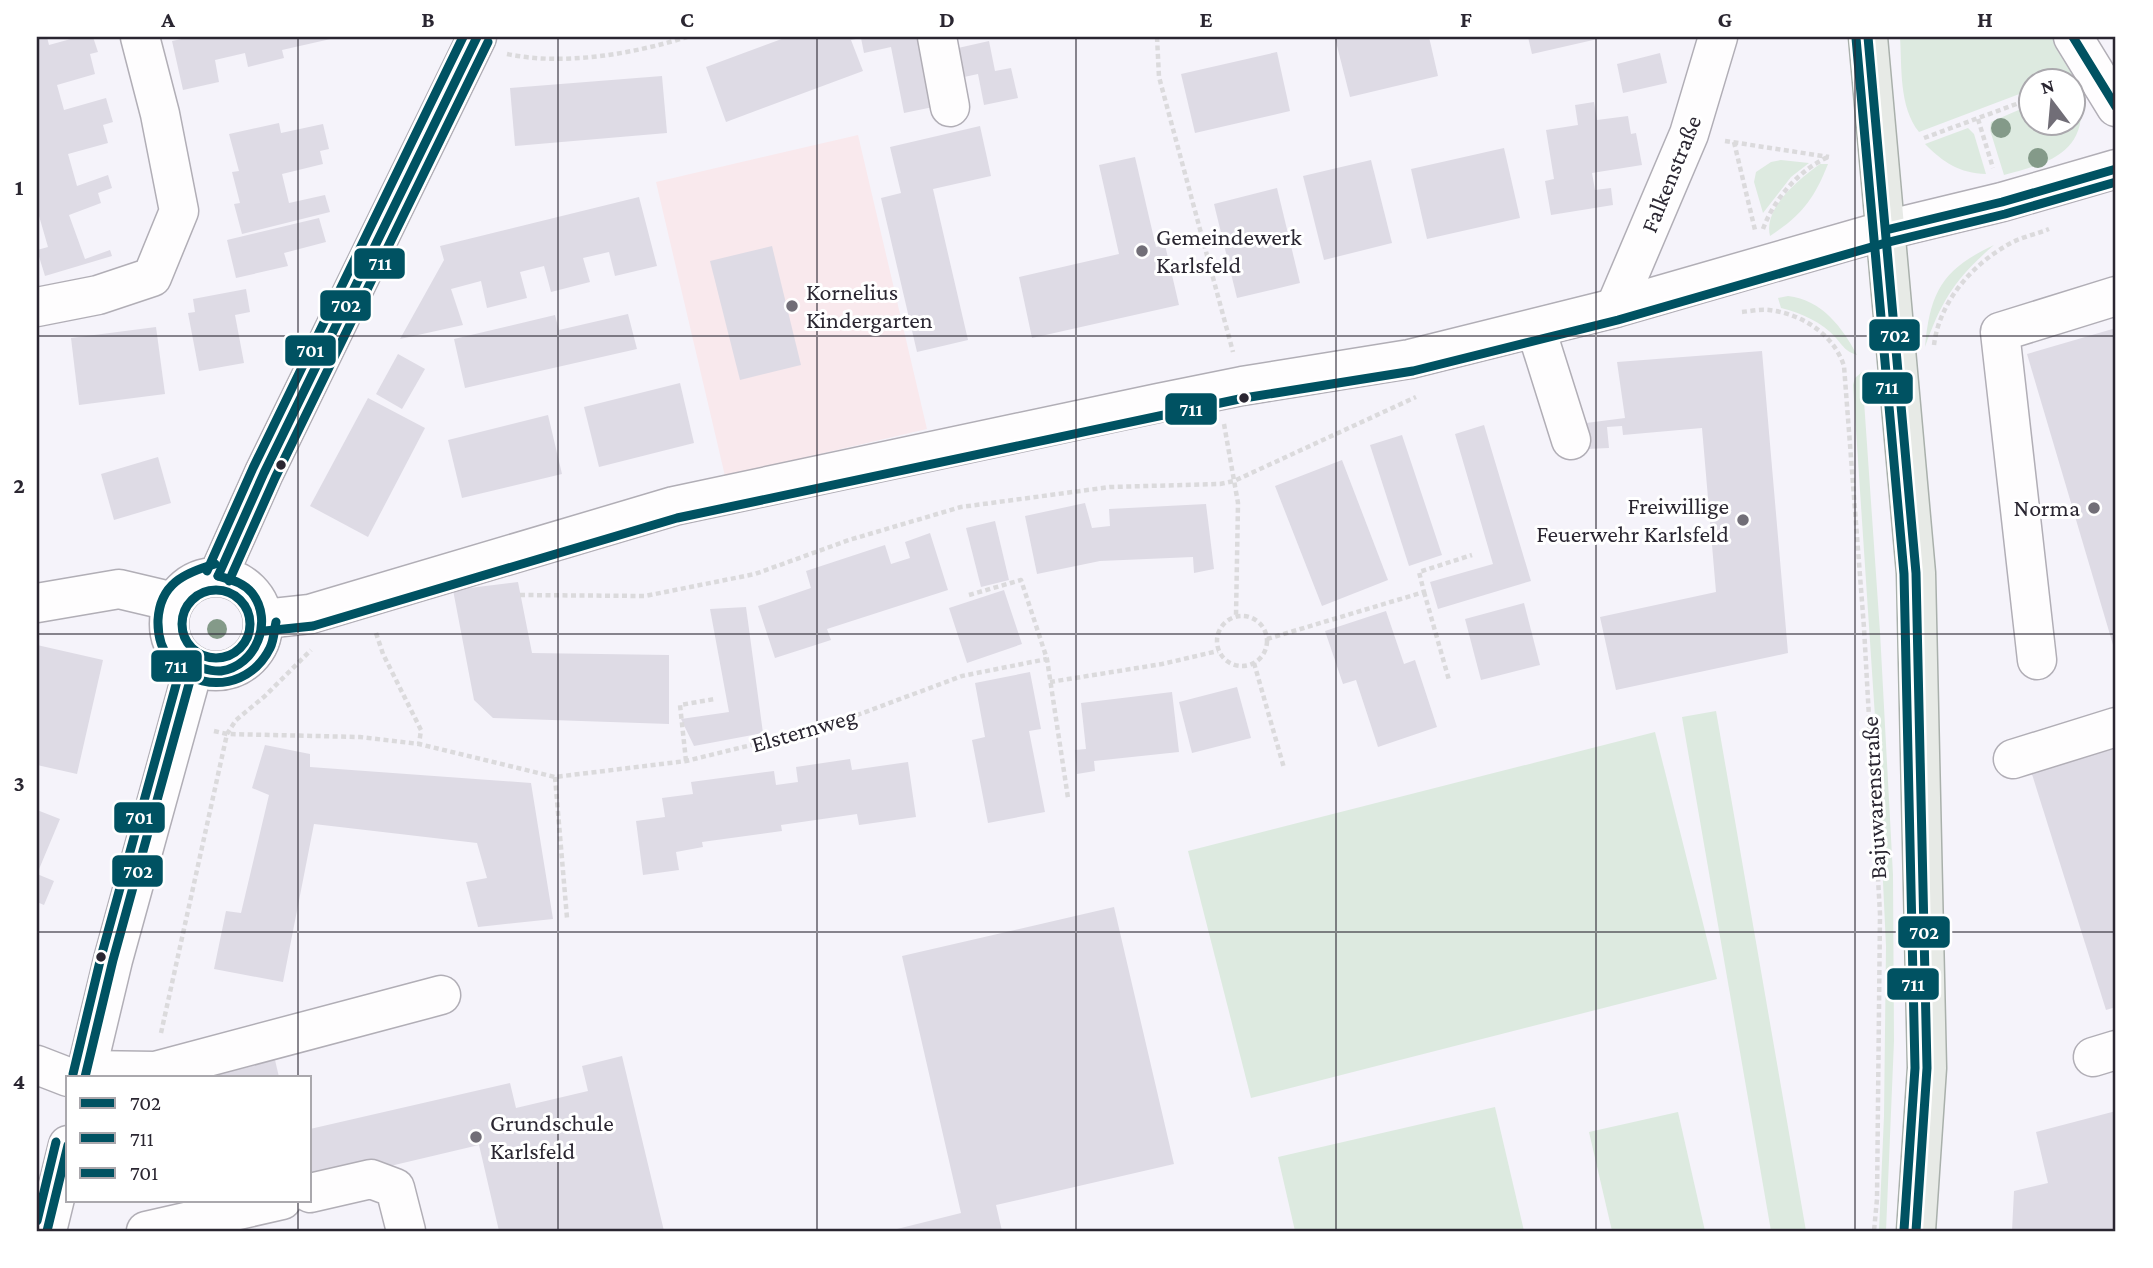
<svg xmlns="http://www.w3.org/2000/svg" width="2153" height="1268" font-family="'Crimson Pro',serif">
  <style>
    .education { fill: #f9e9ed }
    .green { fill: #ddeae0 }
    .building { fill: #dedbe5 }
    .lines { fill: none; stroke-linecap: round; stroke-linejoin: round }
    .minor-casing { stroke: #b1aeb6; stroke-width: 41 }
    .major-casing { stroke: #a9b0ab; stroke-width: 41 }
    .path { stroke: #dbdadc; stroke-width: 4.5; stroke-dasharray: 5 3.5; stroke-linecap: butt }
    .minor { stroke: #fefdfe; stroke-width: 38 }
    .major { stroke: #e7eae6; stroke-width: 38 }
    .bus-1-casing { stroke: #fff; stroke-width: 14 }
    .bus-2-casing { stroke: #fff; stroke-width: 14 }
    .bus-3-casing { stroke: #fff; stroke-width: 14 }
    .bus-1 { stroke: #005262; stroke-width: 9 }
    .bus-2 { stroke: #005262; stroke-width: 9 }
    .bus-3 { stroke: #005262; stroke-width: 9 }
    .tree { fill: #849a89 }
    .grid { fill: none; stroke: #2a2631; stroke-width: 2; stroke-opacity: 0.55 }
    .poi-dot { fill: #716e77; stroke: #fff; stroke-width: 2.5 }
    .bus-dot { fill: #2a2631; stroke: #fff; stroke-width: 2.5 }
    .labels { text-anchor: middle; stroke-width: 6; stroke-linejoin: round; paint-order: stroke }
    .street-label { font-size: 24px; fill: #2a2631; stroke: #fff }
    .poi-label { font-size: 24px; fill: #2a2631; stroke: #fff; text-anchor: start }
    .line-badge { stroke: #fff; stroke-width: 2.5 }
    .badge-label { font-size: 19px; text-anchor: middle; font-weight: bold; fill: #fff }
    .neatline { fill: none; stroke: #2a2631; stroke-width: 2.5 }
    .grid-label { font-size: 23px; text-anchor: middle; font-weight: bold; fill: #2a2631 }
  </style>
  <rect width="100%" height="100%" fill="#f5f3fa"/>
  <polygon class="education" points="858,135 927,429 725,476 656,182"/>
  <g class="green">
    <path d="M1900,37H2052L2076,73L2055,80H2030V90L1919,132C1899,107 1902,68 1900,37Z"/>
    <path d="M2079,85C2091,149 2058,161 2004,175L1990,130L1991,122L2030,105V122H2072L2073,88Z"/>
    <path d="M1968,128L1974,134L1986,174C1959,173 1944,163 1925,144Z"/>
    <polygon points="1781,160 1809,163 1791,177 1763,213 1754,182 1756,172 1771,162"/>
    <path d="M1820,164H1828C1814,199 1802,215 1770,236C1763,208 1798,180 1820,164Z"/>
    <path d="M1994,245C1956,278 1942,299 1925,347C1930,291 1943,269 1994,245Z"/>
    <path d="M1788,296C1822,300 1842,327 1857,355C1845,351 1844,347 1836,338C1822,322 1801,313 1781,308L1778,298Z"/>
    <polygon points="1862,372 1880,632 1893,875 1894,1041 1886,1231 1879,1231 1884,1116 1886,946 1876,732 1853,385 1855,378"/>
    <polygon points="1716,711 1806,1231 1771,1231 1682,717"/>
    <polygon points="1655,732 1717,979 1251,1098 1188,851"/>
    <polygon points="1495,1107 1524,1231 1295,1231 1278,1157"/>
    <polygon points="1678,1112 1705,1231 1612,1231 1589,1132"/>
  </g>
  <g class="building">
    <polygon points="37,37 47,37 49,45 78,37 93,37 98,52 90,54 95,74 57,85 64,110 106,98 113,122 103,125 108,143 68,154 77,186 108,175 112,188 98,193 101,203 69,215 85,259 110,250 112,256 45,276 37,250 48,247 37,209"/>
    <polygon points="191,37 335,37 335,38 282,50 284,58 248,67 245,53 215,60 219,82 183,90 172,41"/>
    <polygon points="787,37 925,37 938,106 904,113 891,47 864,53 861,38 851,40 863,71 726,122 706,67"/>
    <polygon points="1340,37 1429,37 1438,76 1350,97 1335,38"/>
    <polygon points="1528,37 1602,37 1602,38 1532,54"/>
    <polygon points="989,41 995,71 1011,68 1018,98 984,105 978,74 964,77 958,48"/>
    <polygon points="1277,52 1290,111 1195,133 1181,74"/>
    <polygon points="1660,53 1667,83 1623,93 1617,64"/>
    <polygon points="662,76 667,133 515,146 510,88"/>
    <polygon points="1594,102 1597,120 1628,116 1631,134 1636,133 1642,165 1592,173 1595,190 1611,188 1613,205 1551,215 1545,181 1554,179 1546,130 1578,125 1575,105"/>
    <polygon points="279,123 281,133 323,124 329,149 320,151 323,164 282,174 289,203 325,195 330,212 242,234 234,204 240,203 232,172 239,171 229,134"/>
    <polygon points="980,126 991,176 933,189 968,340 917,352 881,198 901,193 890,147"/>
    <polygon points="1504,148 1520,218 1427,239 1411,169"/>
    <polygon points="1135,157 1156,247 1165,245 1179,305 1032,338 1019,277 1119,254 1099,165"/>
    <polygon points="1371,160 1392,243 1324,260 1303,176"/>
    <polygon points="1277,188 1300,283 1237,298 1214,204"/>
    <polygon points="639,197 657,266 615,276 609,252 583,258 590,282 551,292 544,266 520,272 527,298 487,308 481,281 451,289 463,325 400,339 444,260 440,246"/>
    <polygon points="319,218 326,242 284,253 288,266 236,278 227,240"/>
    <polygon points="772,246 801,365 740,380 710,261"/>
    <polygon points="246,289 250,312 235,315 244,363 199,371 188,313 195,312 193,299"/>
    <polygon points="628,314 637,349 465,388 454,339 555,315 559,330"/>
    <polygon points="156,327 165,394 79,405 71,338"/>
    <polygon points="2116,328 2116,655 2027,354"/>
    <polygon points="1762,351 1788,653 1616,690 1600,617 1716,592 1702,428 1623,435 1622,426 1607,427 1609,448 1587,449 1586,423 1625,418 1617,362"/>
    <polygon points="398,354 425,369 402,409 376,394"/>
    <polygon points="680,383 694,443 599,467 584,407"/>
    <polygon points="368,398 425,428 368,537 310,506"/>
    <polygon points="548,415 562,474 462,498 448,440"/>
    <polygon points="1484,425 1531,581 1438,609 1430,582 1493,564 1455,434"/>
    <polygon points="1402,435 1442,555 1409,566 1370,445"/>
    <polygon points="158,457 171,503 114,520 101,474"/>
    <polygon points="1342,460 1388,580 1322,606 1275,486"/>
    <polygon points="1085,503 1092,528 1110,526 1109,509 1206,504 1214,569 1194,573 1193,557 1100,561 1037,574 1025,516"/>
    <polygon points="995,521 1009,580 981,587 966,528"/>
    <polygon points="930,533 948,590 827,629 831,640 775,658 758,606 811,588 806,571 885,545 891,564 910,558 905,542"/>
    <polygon points="518,582 532,653 669,655 669,724 493,718 474,700 453,590"/>
    <polygon points="1004,590 1022,644 967,663 949,608"/>
    <polygon points="1524,603 1540,665 1481,680 1465,619"/>
    <polygon points="746,607 763,733 694,746 681,719 729,712 710,609"/>
    <polygon points="1386,611 1404,664 1415,660 1437,727 1378,747 1356,680 1343,684 1325,631"/>
    <polygon points="37,645 103,660 77,774 37,765"/>
    <polygon points="1030,672 1041,729 1029,731 1045,812 988,823 972,740 985,737 975,683"/>
    <polygon points="1237,687 1251,738 1192,753 1179,702"/>
    <polygon points="1172,692 1179,752 1094,761 1095,771 1077,774 1075,750 1086,749 1081,703"/>
    <polygon points="2116,744 2116,1007 2106,1010 2031,771"/>
    <polygon points="265,745 310,754 310,767 531,783 553,919 478,927 466,882 487,878 477,843 314,824 283,982 214,969 226,911 241,913 269,795 252,788"/>
    <polygon points="850,759 852,770 908,762 916,817 859,825 857,814 781,825 782,831 702,842 703,847 676,852 679,870 643,875 636,821 665,817 662,798 693,794 691,782 774,771 776,785 798,782 796,767"/>
    <polygon points="37,810 60,819 37,874 54,881 44,905 37,902"/>
    <polygon points="1114,907 1174,1164 996,1205 1002,1231 889,1231 961,1213 902,956"/>
    <polygon points="622,1056 664,1231 499,1231 479,1145 310,1185 310,1129 510,1083 516,1108 588,1091 582,1066"/>
    <polygon points="275,1060 279,1077 212,1077 212,1076"/>
    <polygon points="2116,1111 2116,1231 2012,1231 2014,1191 2048,1183 2036,1132"/>
  </g>
  <g class="lines">
    <defs>
      <g id="minor">
        <polyline points="937,37 950,107"/>
        <polyline points="2073,37 2116,107"/>
        <polyline points="37,307 98,295 152,277 179,211 160,114 140,37"/>
        <polyline points="1615,308 1689,134 1718,37"/>
        <polyline points="1536,329 1571,440"/>
        <polyline points="218,576 264,473 477,37"/>
        <circle cx="216" cy="624" r="47"/>
        <polyline points="37,603 119,589 174,602"/>
        <polyline points="264,619 310,614 674,506 1158,403 1242,386 1410,359 1615,308 1886,230 2002,202 2116,169"/>
        <polyline points="2037,660 2000,332 2116,296"/>
        <polyline points="2013,759 2116,727"/>
        <polyline points="2093,1057 2116,1050"/>
        <polyline points="37,1065 68,1077"/>
        <polyline points="86,1070 155,1071 441,995"/>
        <polyline points="85,1077 113,960 194,666"/>
        <polyline points="310,1193 371,1179 395,1188 406,1231"/>
        <polyline points="47,1231 68,1145"/>
        <polyline points="146,1231 282,1200"/>
      </g>
      <polyline id="major" points="1868,37 1916,573 1927,1068 1916,1231"/>
    </defs>
    <use href="#minor" class="minor-casing"/>
    <use href="#major" class="major-casing"/>
    <g class="path">
      <polyline points="1157,37 1159,77 1233,352"/>
      <path d="M507,54C564,66 632,54 687,37"/>
      <polyline points="1978,119 1993,168"/>
      <polyline points="1924,138 2030,99"/>
      <polyline points="1725,141 1829,157"/>
      <polyline points="1734,142 1755,230"/>
      <path d="M1763,229C1774,199 1799,170 1828,157"/>
      <path d="M1742,312C1751,311 1761,309 1769,310C1803,314 1834,335 1844,366L1864,628L1880,914L1877,1199L1874,1231"/>
      <path d="M1934,345C1939,304 1969,268 2004,247C2017,238 2034,235 2049,229"/>
      <polyline points="1224,424 1238,503 1236,616"/>
      <polyline points="1424,592 1449,680"/>
      <polyline points="520,595 645,596 755,574 849,540 961,507 1110,487 1220,484 1234,481 1416,397"/>
      <polyline points="969,595 1021,580 1047,659 1068,798"/>
      <circle cx="1242" cy="641" r="25"/>
      <polyline points="376,633 383,654 421,730 419,744"/>
      <polyline points="1267,639 1424,592 1419,572 1472,555"/>
      <polyline points="1254,663 1284,768"/>
      <polyline points="1050,682 1162,664 1218,651"/>
      <polyline points="214,731 227,734 360,737 419,744 555,777 686,761 825,727 962,676 1047,659"/>
      <polyline points="686,761 680,705 715,699"/>
      <polyline points="555,777 567,918"/>
      <polyline points="161,1033 227,734 236,720 265,696 311,650"/>
    </g>
    <use href="#minor" class="minor"/>
    <use href="#major" class="major"/>
    <defs>
      <g id="bus-1">
        <polyline points="1868,37 1916,573 1927,1068 1916,1231"/>
        <polyline points="2073,37 2116,107"/>
        <polyline points="1886,230 2002,202 2116,169"/>
        <polyline points="218,576 264,473 477,37"/>
        <path d="M194,666C203,668 212,672 221,671C256,666 274,621 252,593C243,582 231,580 218,576"/>
        <polyline points="85,1077 113,960 194,666"/>
        <polyline points="47,1231 68,1145"/>
      </g>
      <g id="bus-2">
        <polyline points="1856,38 1904,574 1915,1068 1904,1230"/>
        <path d="M215,564C184,573 160,584 158,620C156,687 241,706 270,648C274,640 274,631 276,622"/>
        <polyline points="229,581 275,478 488,42"/>
        <polyline points="265,631 313,626 677,518 1244,398 1413,371 1618,320 1889,242 2005,214 2116,182"/>
      </g>
      <g id="bus-3">
        <polyline points="207,571 253,468 463,37"/>
        <circle cx="216" cy="624" r="34"/>
        <polyline points="73,1074 101,957 182,663"/>
        <polyline points="37,1221 56,1142"/>
      </g>
    </defs>
    <use href="#bus-1" class="bus-1-casing"/>
    <use href="#bus-2" class="bus-2-casing"/>
    <use href="#bus-3" class="bus-3-casing"/>
    <use href="#bus-1" class="bus-1"/>
    <use href="#bus-2" class="bus-2"/>
    <use href="#bus-3" class="bus-3"/>
  </g>
  <g class="tree">
    <circle cx="2001" cy="128" r="10"/>
    <circle cx="2038" cy="158" r="10"/>
    <circle cx="217" cy="629" r="10"/>
  </g>
  <path class="grid" d="M298,37V1077M558,37V1231M817,37V1231M1076,37V1231M1336,37V1231M1596,37V1231M1855,37V1231M37,336H2116M37,634H2116M37,932H2116M298,1200V1231"/>
  <g class="poi-dot">
    <circle cx="1142" cy="251" r="7"/>
    <circle cx="792" cy="306" r="7"/>
    <circle cx="2094" cy="508" r="7"/>
    <circle cx="1743" cy="520" r="7"/>
    <circle cx="476" cy="1137" r="7"/>
  </g>
  <g class="bus-dot">
    <circle cx="1244" cy="398" r="6"/>
    <circle cx="281" cy="465" r="6"/>
    <circle cx="101" cy="957" r="6"/>
  </g>
  <g class="labels">
    <g class="street-label">
      <text transform="translate(1671 174) rotate(-68)" y="8">Falkenstraße</text>
      <text transform="translate(804 730) rotate(-16)" y="8">Elsternweg</text>
      <text transform="translate(1874 798) rotate(-93)" y="8">Bajuwarenstraße</text>
    </g>
    <g class="poi-label">
      <text x="1156" y="245">Gemeindewerk<tspan x="1156" dy="28">Karlsfeld</tspan></text>
      <text x="806" y="300">Kornelius<tspan x="806" dy="28">Kindergarten</tspan></text>
      <text x="1729" y="514" text-anchor="end">Freiwillige<tspan x="1729" dy="28">Feuerwehr Karlsfeld</tspan></text>
      <text x="2080" y="516" text-anchor="end">Norma</text>
      <text x="490" y="1131">Grundschule<tspan x="490" dy="28">Karlsfeld</tspan></text>
    </g>
  </g>
  <g class="line-badge">
    <rect x="353" y="247" width="53" height="33" rx="7" fill="#005262"/>
    <rect x="319" y="289" width="53" height="33" rx="7" fill="#005262"/>
    <rect x="1868" y="318" width="53" height="34" rx="7" fill="#005262"/>
    <rect x="284" y="334" width="53" height="33" rx="7" fill="#005262"/>
    <rect x="1861" y="371" width="53" height="34" rx="7" fill="#005262"/>
    <rect x="1164" y="392" width="54" height="34" rx="7" fill="#005262"/>
    <rect x="150" y="649" width="53" height="34" rx="7" fill="#005262"/>
    <rect x="113" y="801" width="53" height="33" rx="7" fill="#005262"/>
    <rect x="111" y="854" width="53" height="34" rx="7" fill="#005262"/>
    <rect x="1897" y="915" width="54" height="34" rx="7" fill="#005262"/>
    <rect x="1886" y="967" width="54" height="34" rx="7" fill="#005262"/>
  </g>
  <g class="badge-label">
    <text x="380" y="270">711</text>
    <text x="346" y="312">702</text>
    <text x="1895" y="342">702</text>
    <text x="310" y="357">701</text>
    <text x="1887" y="394">711</text>
    <text x="1191" y="416">711</text>
    <text x="176" y="673">711</text>
    <text x="139" y="824">701</text>
    <text x="138" y="878">702</text>
    <text x="1924" y="939">702</text>
    <text x="1913" y="991">711</text>
  </g>
  <rect width="2153" height="1268" fill="none" stroke="#ffffff" stroke-width="77"/>
  <rect x="66" y="1076" width="245" height="126" fill="#ffffff" stroke="#aaa8ad" stroke-width="2"/>
  <rect x="80" y="1098" width="35" height="10" fill="#005262" stroke="#aaa8ad" stroke-width="2"/>
  <text x="130" y="1110" font-size="21" fill="#2a2631">702</text>
  <rect x="80" y="1133" width="35" height="10" fill="#005262" stroke="#aaa8ad" stroke-width="2"/>
  <text x="130" y="1146" font-size="21" fill="#2a2631">711</text>
  <rect x="80" y="1168" width="35" height="10" fill="#005262" stroke="#aaa8ad" stroke-width="2"/>
  <text x="130" y="1180" font-size="21" fill="#2a2631">701</text>
  <g transform="translate(2052 102) rotate(344)"><circle r="33" fill="#ffffff" stroke="#aaa8ad" stroke-width="2"/>
  <path d="M0-5L12 26L0 18L-12 26Z" fill="#716e77"/>
  <text y="-10" font-size="19" font-weight="bold" text-anchor="middle" fill="#2a2631">N</text>
  </g>
  <rect x="38" y="38" width="2076" height="1192" class="neatline"/>
  <g class="grid-label">
    <text x="168" y="27">A</text>
    <text x="428" y="27">B</text>
    <text x="687" y="27">C</text>
    <text x="947" y="27">D</text>
    <text x="1206" y="27">E</text>
    <text x="1466" y="27">F</text>
    <text x="1725" y="27">G</text>
    <text x="1985" y="27">H</text>
    <text x="19" y="195">1</text>
    <text x="19" y="493">2</text>
    <text x="19" y="791">3</text>
    <text x="19" y="1089">4</text>
  </g>
</svg>
